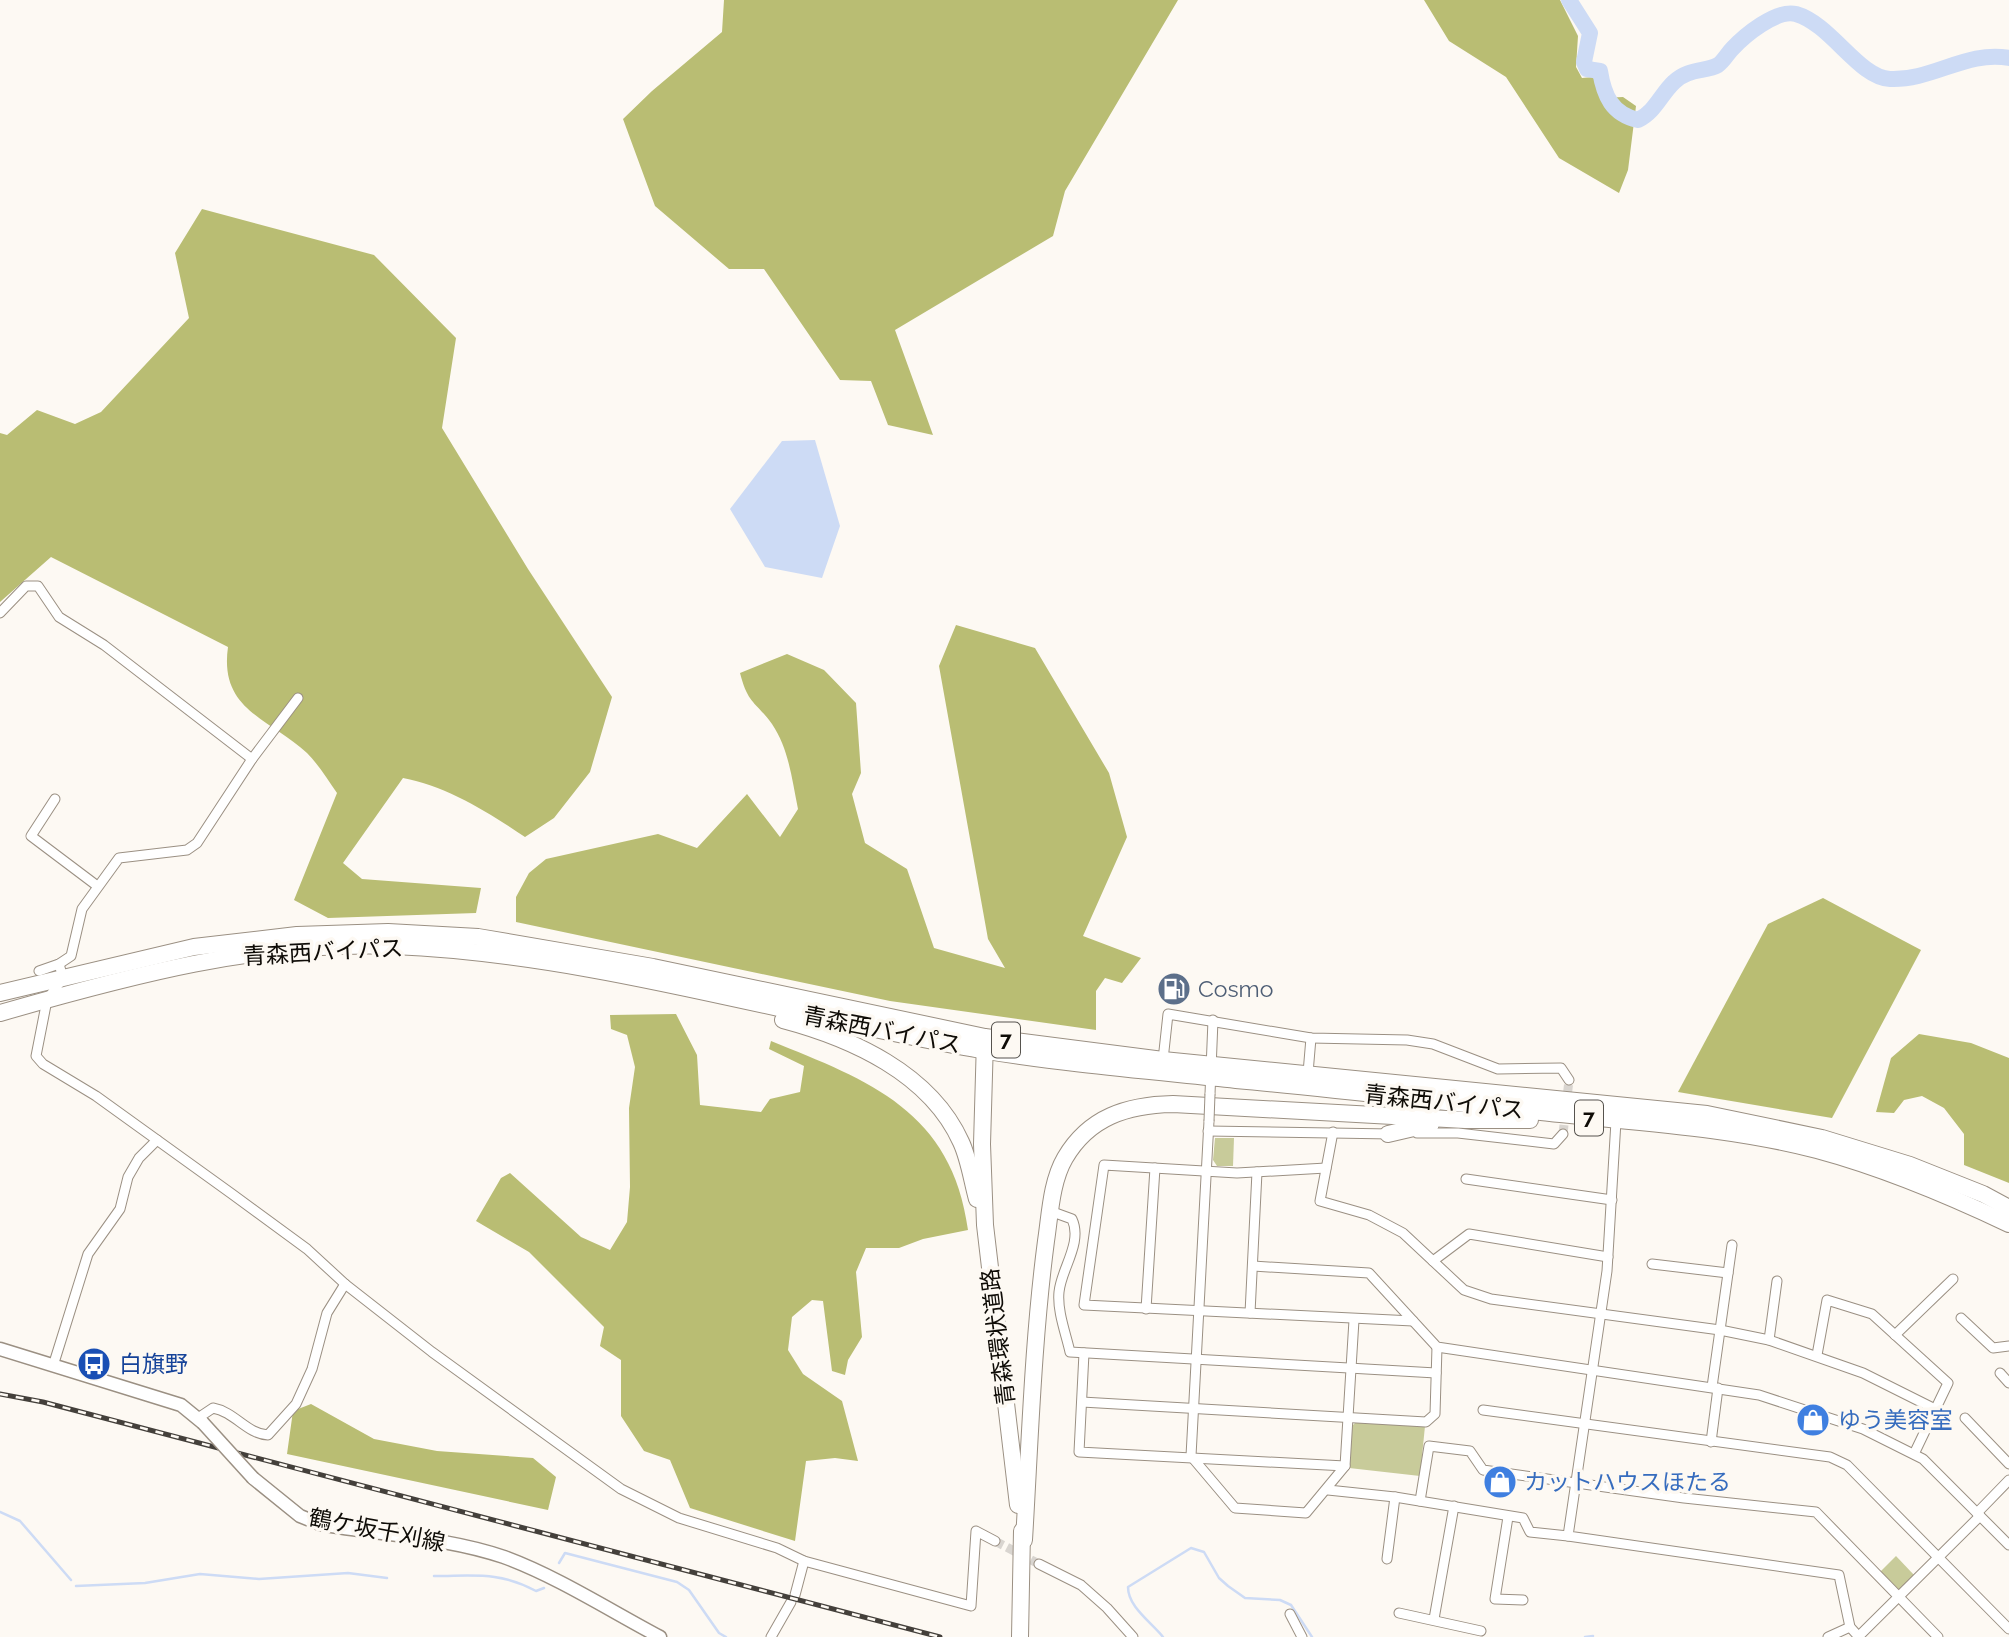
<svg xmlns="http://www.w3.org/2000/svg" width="2009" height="1637" font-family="Raleway,'Noto Sans JP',sans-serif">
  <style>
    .green { fill: #c8cb9a }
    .forest { fill: #b9bd73 }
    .water { fill: #cddbf5 }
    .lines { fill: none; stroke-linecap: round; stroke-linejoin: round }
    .stream { stroke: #cddbf5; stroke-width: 2.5 }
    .river { stroke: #cddbf5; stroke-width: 16 }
    .minor-tunnel { stroke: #d9d5d0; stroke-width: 9; stroke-dasharray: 9 4.5; stroke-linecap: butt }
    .minor-casing { stroke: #9b9083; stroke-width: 11 }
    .secondary-casing { stroke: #9b9083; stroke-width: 15 }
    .trunk-casing { stroke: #9b9083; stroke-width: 18 }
    .minor { stroke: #fff; stroke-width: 9 }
    .secondary { stroke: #fff; stroke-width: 12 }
    .trunk { stroke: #fff; stroke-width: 16 }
    .rail-casing { stroke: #44403b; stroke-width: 5 }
    .rail { stroke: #fdf9f3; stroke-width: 2.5; stroke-dasharray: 8; stroke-linecap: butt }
    .minor-bridge-casing { stroke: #9b9083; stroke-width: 11; stroke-linecap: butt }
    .secondary-bridge-casing { stroke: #9b9083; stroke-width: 15; stroke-linecap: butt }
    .minor-bridge { stroke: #fff; stroke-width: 9 }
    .secondary-bridge { stroke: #fff; stroke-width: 12 }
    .labels { text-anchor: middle; stroke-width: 7; stroke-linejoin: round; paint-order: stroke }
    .shield { fill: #fdf9f3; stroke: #56534e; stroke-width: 2 }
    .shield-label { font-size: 21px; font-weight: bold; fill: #0f0c07 }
    .street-label { font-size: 23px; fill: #0f0c07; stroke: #fdf9f3 }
    .service-label { font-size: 23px; fill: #4e5e75; stroke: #fdf9f3; text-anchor: start }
    .transit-label { font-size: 23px; fill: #164399; stroke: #fdf9f3; text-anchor: start }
    .shop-label { font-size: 23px; fill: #366cbe; stroke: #fdf9f3; text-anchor: start }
  </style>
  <rect width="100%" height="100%" fill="#fdf9f3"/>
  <g class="green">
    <polygon points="1215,1138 1234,1138 1233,1166 1217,1166 1213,1160"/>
    <polygon points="1356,1422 1425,1426 1420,1476 1349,1468 1352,1426"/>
    <polygon points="1896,1556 1914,1575 1898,1591 1880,1572"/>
  </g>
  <g class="forest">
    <polygon points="724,0 1178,0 1065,191 1053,236 895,330 933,435 888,425 871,381 840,380 764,269 729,269 655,206 623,119 652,91 722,32"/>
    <polygon points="1424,0 1560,0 1578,36 1576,67 1582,78 1593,77 1602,98 1623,97 1636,106 1628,170 1619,193 1559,158 1506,77 1449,41"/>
    <path d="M202,209L374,255L456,338L442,428L528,569L612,697L590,772L554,818L525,837C488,812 446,786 403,778L343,863L362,879L481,888L476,913L328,918L294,900L337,793C328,780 318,764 307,753C269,718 219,710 228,647L51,557L0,602V433L7,435L37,410L75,424L101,412L189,318L175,253Z"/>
    <path d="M956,625L1035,648L1109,773L1127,837L1083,936L1141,958L1122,983L1105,978L1096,991V1030L890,1001L516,922V897L529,873L546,859L658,834L697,848L747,794L780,837L798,809C792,780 789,749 772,724C755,701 748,704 740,673L787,654L824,670L856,703L861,773L852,794L865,843L907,869L934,948L1005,968L988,939L939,666Z"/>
    <polygon points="1823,898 1921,950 1832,1118 1678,1092 1768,924"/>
    <path d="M676,1014L697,1055L700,1105L761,1112L770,1099L800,1092L804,1066L769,1049L771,1041C870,1081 952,1111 968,1230L923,1239L899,1248H866L856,1272L862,1337L848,1360L845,1375L832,1371L823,1301L812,1300L792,1317L788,1350L803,1374L842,1401L858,1461L835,1458L806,1461L795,1541L690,1508L670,1460L644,1451L621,1416V1360L600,1346L604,1327L529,1252L476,1221L501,1178L510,1173L581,1237L610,1250L627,1222L630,1187L629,1108L635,1067L627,1035L611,1029L610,1015Z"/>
    <polygon points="1919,1034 1971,1043 2009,1058 2009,1183 1964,1165 1964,1134 1944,1108 1922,1096 1904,1100 1894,1113 1876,1112 1891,1058"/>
    <polygon points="311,1404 374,1439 437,1451 533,1458 556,1477 548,1510 287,1454 293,1411"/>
  </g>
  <polygon class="water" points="815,440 840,526 822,578 765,567 730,509 782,441"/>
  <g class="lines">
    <g class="stream">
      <polyline points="0,1512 20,1521 71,1580"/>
      <polyline points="559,1563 565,1553 677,1582 689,1590 719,1633 726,1637"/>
      <path d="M434,1576C474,1576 499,1571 536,1591L544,1588"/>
      <polyline points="76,1586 145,1583 200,1574 259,1579 348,1573 387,1578"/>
      <path d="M1163,1637C1151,1622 1128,1607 1128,1587L1191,1548L1204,1552L1219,1578L1228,1586L1245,1598L1280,1600L1291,1605L1312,1637"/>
      <polyline points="1585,1637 1593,1636"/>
    </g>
    <path class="river" d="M1569,0L1590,33L1584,62L1587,69L1600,71C1604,96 1612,114 1638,120C1655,112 1661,94 1674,82C1688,68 1706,72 1718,65C1723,62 1728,53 1732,49C1744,36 1776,9 1796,14C1831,24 1859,78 1890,79C1932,81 1967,50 2009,58"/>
    <g class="minor-tunnel">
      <polyline points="1563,1134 1569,1080"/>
      <polyline points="995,1541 1039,1564"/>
    </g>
    <defs>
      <g id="minor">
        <polyline points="0,613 26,586 38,586 59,617 104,645 252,759"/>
        <polyline points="55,799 31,836 96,885"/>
        <polyline points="59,964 63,978 47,1000 36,1056 43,1064 96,1096 232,1194 307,1249 345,1284 432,1352 621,1489 679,1518 777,1548 804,1561 971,1606 976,1531 995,1541"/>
        <polyline points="39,971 59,964 71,956 82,909 119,858 187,850 197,843 252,759 298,698"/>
        <polyline points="1163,1060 1168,1014 1311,1038 1407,1040 1433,1044 1498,1069 1561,1068 1569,1080"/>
        <polyline points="1308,1073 1311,1038"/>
        <polyline points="1210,1094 1213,1020"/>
        <polyline points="1209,1121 1191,1456 1235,1508 1306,1513 1345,1466 1354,1320"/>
        <polyline points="1616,1121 1607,1271 1568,1536 1839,1575 1850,1627 1859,1637"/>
        <polyline points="1208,1131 1392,1134"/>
        <polyline points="1333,1132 1320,1201 1369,1215 1403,1233 1464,1290 1491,1299 1720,1330 1769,1340 1863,1373 1933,1408"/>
        <polyline points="1417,1133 1458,1133 1554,1144 1563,1134"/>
        <polyline points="1326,1168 1237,1173 1104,1165 1084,1305 1413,1321"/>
        <polyline points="1466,1179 1612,1200"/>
        <path d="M1050,1211L1072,1219C1083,1243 1061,1269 1059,1292C1057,1311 1066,1334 1070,1352L1436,1373"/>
        <polyline points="1433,1261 1469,1234 1608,1257"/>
        <polyline points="1652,1264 1728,1273"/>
        <polyline points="1253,1266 1369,1273 1437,1347 1759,1395 1863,1429 1923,1459 2009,1545"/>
        <polyline points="1146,1309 1155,1168"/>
        <polyline points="1250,1313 1257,1172"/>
        <polyline points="1961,1318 1993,1348 2009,1346"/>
        <polyline points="1895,1335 1953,1279"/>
        <polyline points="1769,1340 1777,1281"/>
        <polyline points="1084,1353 1079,1452 1345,1466"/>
        <polyline points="1817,1355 1827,1300 1872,1314 1948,1383 1914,1454"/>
        <polyline points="53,1366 88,1254 120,1209 128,1177 139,1158 157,1140"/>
        <polyline points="2000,1373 2009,1383"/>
        <polyline points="1712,1387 1732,1245"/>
        <polyline points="1082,1402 1426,1422 1435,1414 1437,1347"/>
        <polyline points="1483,1410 1830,1457 1847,1465 2009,1629"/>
        <path d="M198,1418L213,1408C235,1412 247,1434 268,1435L296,1404L312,1369L327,1313L345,1284"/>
        <polyline points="1965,1418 2009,1464"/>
        <polyline points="1711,1442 1718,1388"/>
        <polyline points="1328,1490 1395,1497 1523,1518 1530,1532 1568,1536"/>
        <polyline points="1420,1501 1429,1446 1470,1451 1483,1470 1684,1498 1816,1512 1938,1637"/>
        <polyline points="1977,1513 2009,1480"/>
        <polyline points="1508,1517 1495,1599 1523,1600"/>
        <polyline points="1387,1559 1395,1497"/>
        <polyline points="1039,1564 1081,1585 1107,1608 1133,1637"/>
        <polyline points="795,1595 804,1561"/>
        <polyline points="1399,1613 1481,1631"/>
        <polyline points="1290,1614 1302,1637"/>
        <polyline points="1434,1619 1454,1506"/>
        <polyline points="771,1637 791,1602"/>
        <polyline points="1828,1637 1850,1627"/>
        <polyline points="1858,1637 1980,1516"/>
      </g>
      <g id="secondary">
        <polyline points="0,1349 181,1405 203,1423"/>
        <path d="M253,1478L300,1516L320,1524C381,1535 445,1537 504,1557C558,1577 609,1610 660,1637"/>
      </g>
      <g id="trunk">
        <polyline points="0,993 194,947 297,935 388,932 478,937 653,967 985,1037 1163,1060 1707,1114 1822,1138 1910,1165 1983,1194 2009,1208"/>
        <path d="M0,1013C129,976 258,941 394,946C590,954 787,1016 981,1050C1065,1064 1151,1071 1236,1080C1335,1089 1434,1101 1532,1111C1627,1122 1725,1126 1817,1150C1884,1168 1948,1195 2009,1224"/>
        <path d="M783,1020C851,1038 930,1073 961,1142C969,1159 972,1181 977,1199"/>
        <polyline points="985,1040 982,1144 985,1225 1018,1505"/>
        <polyline points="1388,1134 1431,1124"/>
        <path d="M1024,1540C1030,1440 1033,1340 1046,1241C1050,1215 1051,1182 1065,1158C1089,1117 1127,1105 1173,1104L1465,1120H1530"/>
        <polyline points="1020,1637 1022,1531"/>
      </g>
    </defs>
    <use href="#minor" class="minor-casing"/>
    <use href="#secondary" class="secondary-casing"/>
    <use href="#trunk" class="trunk-casing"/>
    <use href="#minor" class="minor"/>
    <use href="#secondary" class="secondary"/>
    <use href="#trunk" class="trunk"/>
    <defs>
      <polyline id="rail" points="0,1394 43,1402 940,1637"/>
    </defs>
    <use href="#rail" class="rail-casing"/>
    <use href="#rail" class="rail"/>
    <defs>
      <polyline id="minor-bridge" points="1209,1121 1210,1094"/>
      <polyline id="secondary-bridge" points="203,1423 253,1478"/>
    </defs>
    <use href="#minor-bridge" class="minor-bridge-casing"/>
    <use href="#secondary-bridge" class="secondary-bridge-casing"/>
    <use href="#minor-bridge" class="minor-bridge"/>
    <use href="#secondary-bridge" class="secondary-bridge"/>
  </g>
  <defs>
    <symbol id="fuel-disc" viewBox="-11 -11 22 22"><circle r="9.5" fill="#5c6f8a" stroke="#fdf9f3"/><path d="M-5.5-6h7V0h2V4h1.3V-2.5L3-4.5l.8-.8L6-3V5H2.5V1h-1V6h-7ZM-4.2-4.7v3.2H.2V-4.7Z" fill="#fff"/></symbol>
    <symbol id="bus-disc" viewBox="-11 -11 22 22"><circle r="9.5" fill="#1a4fb4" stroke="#fdf9f3"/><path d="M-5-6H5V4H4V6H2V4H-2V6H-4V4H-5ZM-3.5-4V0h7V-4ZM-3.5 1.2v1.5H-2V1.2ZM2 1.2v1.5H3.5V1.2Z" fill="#fff"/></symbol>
    <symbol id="shop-disc" viewBox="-11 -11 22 22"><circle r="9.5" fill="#3f7fe0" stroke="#fdf9f3"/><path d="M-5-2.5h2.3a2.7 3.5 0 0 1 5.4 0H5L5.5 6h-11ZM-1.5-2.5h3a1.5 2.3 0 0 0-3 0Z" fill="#fff"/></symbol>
  </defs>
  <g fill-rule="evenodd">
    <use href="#fuel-disc" x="1155" y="970" width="38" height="38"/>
    <use href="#bus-disc" x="75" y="1345" width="38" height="38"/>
    <use href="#shop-disc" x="1794" y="1401" width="38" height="38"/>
    <use href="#shop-disc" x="1481" y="1463" width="38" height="38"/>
  </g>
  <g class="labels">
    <g class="shield">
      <rect x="992" y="1022.5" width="28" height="35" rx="5"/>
      <rect x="1575" y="1100.5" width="28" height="35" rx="5"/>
    </g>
    <g class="shield-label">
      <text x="1006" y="1047">7</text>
      <text x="1589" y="1125">7</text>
    </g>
    <g class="street-label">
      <text transform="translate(323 952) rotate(-3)" y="8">青森西バイパス</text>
      <text transform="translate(882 1030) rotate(11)" y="8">青森西バイパス</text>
      <text transform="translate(1444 1102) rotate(6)" y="8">青森西バイパス</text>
      <text transform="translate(998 1337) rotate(-97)" y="8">青森環状道路</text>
      <text transform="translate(377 1530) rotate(11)" y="8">鶴ケ坂千刈線</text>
    </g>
    <g class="service-label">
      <text x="1198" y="997">Cosmo</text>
    </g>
    <g class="transit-label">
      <text x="119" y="1372">白旗野</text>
    </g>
    <g class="shop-label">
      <text x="1838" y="1428">ゆう美容室</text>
      <text x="1524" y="1490">カットハウスほたる</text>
    </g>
  </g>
</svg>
